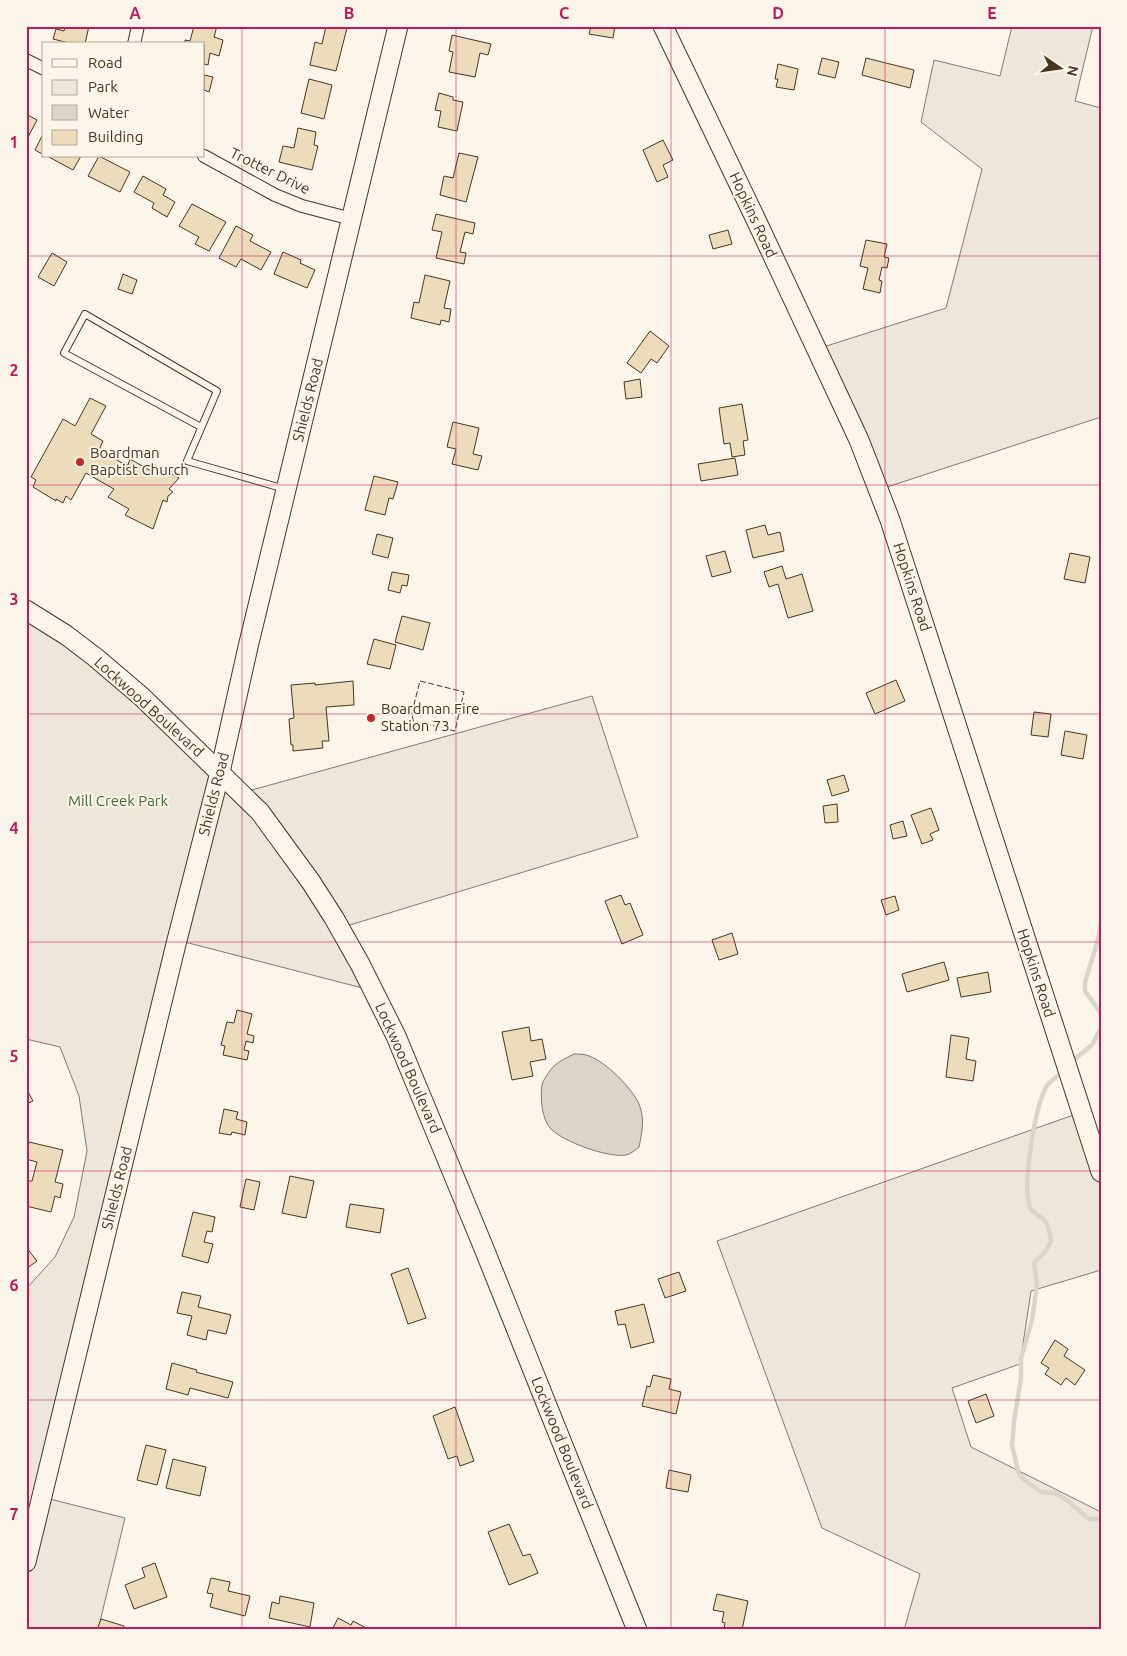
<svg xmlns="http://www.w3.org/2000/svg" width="1127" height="1656" font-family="Ubuntu,sans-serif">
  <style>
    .green { fill: #ede6d9; stroke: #887966 }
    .water { fill: #dcd4c6; stroke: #887966 }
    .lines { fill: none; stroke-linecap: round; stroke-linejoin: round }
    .stream { stroke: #dcd4c6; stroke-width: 4.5 }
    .building { fill: #ecdcbc; stroke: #4a3520 }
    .lane-casing { stroke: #4a3520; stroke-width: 8 }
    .street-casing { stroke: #4a3520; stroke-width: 14 }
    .secondary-casing { stroke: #4a3520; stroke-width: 21 }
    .lane { stroke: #fbf6e9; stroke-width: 6 }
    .street { stroke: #fbf6e9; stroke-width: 12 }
    .secondary { stroke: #fbf6e9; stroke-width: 19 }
    .fence { stroke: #4a3520; stroke-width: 1; stroke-dasharray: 6 2.5; stroke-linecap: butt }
    .grid { fill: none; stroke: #c2185b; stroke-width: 1; stroke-opacity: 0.55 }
    .poi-dot { fill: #c62828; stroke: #fbf6e9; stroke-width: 2 }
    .labels { text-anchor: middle; stroke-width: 4; stroke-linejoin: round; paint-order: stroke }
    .street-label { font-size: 15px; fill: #4a3520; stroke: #fbf6e9 }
    .poi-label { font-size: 15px; fill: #4a3520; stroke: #fbf6e9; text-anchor: start }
    .park-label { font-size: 15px; fill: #436837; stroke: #fbf6e9 }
    .neatline { fill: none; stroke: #c2185b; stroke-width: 2 }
    .grid-label { font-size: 16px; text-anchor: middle; font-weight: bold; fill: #c2185b }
  </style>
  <rect width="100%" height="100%" fill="#fbf6e9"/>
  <g class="green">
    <polygon points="1012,26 1093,26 1075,101 1101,108 1101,417 878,490 817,349 946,308 982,169 921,122 934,60 1000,76"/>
    <polygon points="26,610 241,793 592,696 638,837 340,928 374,991 177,940 42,1497 125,1518 98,1630 26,1630 26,1289 55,1257 74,1217 87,1151 79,1096 60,1047 26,1039"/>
    <polygon points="1082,1112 1101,1172 1101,1270 1031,1291 1020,1364 952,1388 971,1447 1101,1512 1101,1630 904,1630 920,1574 822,1528 717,1241"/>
  </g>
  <path class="water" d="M574,1054C578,1054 585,1054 589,1056C606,1062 632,1088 639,1104C645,1118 642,1133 639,1147C635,1150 631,1154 626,1155C608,1158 564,1142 551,1129C542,1120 540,1098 542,1085C543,1080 550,1070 554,1066C559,1061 568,1057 574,1054Z"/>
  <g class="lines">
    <g class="stream">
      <polyline points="1101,922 1098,940 1085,982 1085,991 1100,1012 1101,1016"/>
      <polyline points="1071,1062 1092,1045 1101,1028"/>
      <path d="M1063,1072C1058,1077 1050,1080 1046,1087C1035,1108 1023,1181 1029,1204C1031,1213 1038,1214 1044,1220C1049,1224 1050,1235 1051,1241L1045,1252L1034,1263L1037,1285L1032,1320L1021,1359V1378L1014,1421L1012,1446L1019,1474L1023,1479L1041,1492L1055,1493L1068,1501L1089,1519H1101"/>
    </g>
  </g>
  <g class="building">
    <polygon points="65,26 89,26 85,44 73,44 53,39 56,29 64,31"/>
    <polygon points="194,26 217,26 214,37 223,40 219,56 210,53 208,65 204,64 204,44 185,44 185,40 190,41"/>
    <polygon points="326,26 339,26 347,28 336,71 310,65 315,42 322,44"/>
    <polygon points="591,26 615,26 613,38 589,34"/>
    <polygon points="452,35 491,44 488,55 480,53 475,77 449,72 453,52 449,51"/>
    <polygon points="822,58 839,62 835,78 818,74"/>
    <polygon points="866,58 914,70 910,88 862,75"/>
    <polygon points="778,64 798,69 794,90 776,87 778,79 775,79"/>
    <polygon points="204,75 213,77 209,92 204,90"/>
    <polygon points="309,79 332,85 324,119 301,113"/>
    <polygon points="439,93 453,97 453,100 463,102 457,131 438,127 441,111 435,110"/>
    <polygon points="26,114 37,120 26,141"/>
    <polygon points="298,128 316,132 314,145 318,146 312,170 279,162 283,146 294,148"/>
    <polygon points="44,132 44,155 35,150"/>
    <polygon points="663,140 673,160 663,165 668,177 657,182 643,150"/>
    <polygon points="459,153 478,157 466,202 440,195 444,176 453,178"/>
    <polygon points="47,156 81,156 73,170"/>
    <polygon points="99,156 130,172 120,192 88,176"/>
    <polygon points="143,176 166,189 163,195 175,202 167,217 152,208 154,203 134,192"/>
    <polygon points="192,204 226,222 209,251 195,244 199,237 179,226"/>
    <polygon points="436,214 475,223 473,234 465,232 460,252 466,253 464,264 436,258 442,232 432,230"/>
    <polygon points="236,226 253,235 250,241 271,252 261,270 241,259 236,267 219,258"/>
    <polygon points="728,230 732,244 713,249 709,235"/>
    <polygon points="866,240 887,244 884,257 889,258 887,268 882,267 879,280 882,281 880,293 863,289 868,268 860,266"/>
    <polygon points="283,252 301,260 300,263 315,270 307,288 274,274"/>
    <polygon points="52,253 67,262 54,286 38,277"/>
    <polygon points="123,274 137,280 132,294 118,289"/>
    <polygon points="425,275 450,281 444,308 451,309 449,322 441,320 440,325 411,318 414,302 419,303"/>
    <polygon points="650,331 669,346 657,363 651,359 641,373 627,363"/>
    <polygon points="640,379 642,397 626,399 624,382"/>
    <polygon points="90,398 106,406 91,434 103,441 99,450 126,465 128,465 130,459 151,471 153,464 179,478 169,489 173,492 168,496 167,502 163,500 153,529 125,515 129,509 108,497 114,489 112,488 86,473 71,500 66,496 63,503 56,499 56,501 33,487 36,480 31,477 63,419 75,426"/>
    <polygon points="742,404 748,440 743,441 745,455 732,457 730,443 724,444 719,408"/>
    <polygon points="453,422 479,428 473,454 482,456 478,470 452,464 456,449 447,447"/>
    <polygon points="735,458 738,475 701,481 698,464"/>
    <polygon points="374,476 398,482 393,499 389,498 385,515 365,510"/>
    <polygon points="765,525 768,535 780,532 784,551 753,558 746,530"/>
    <polygon points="377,534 393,538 388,558 372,554"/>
    <polygon points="725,551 731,572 712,577 706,556"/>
    <polygon points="1070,553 1090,557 1085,583 1064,579"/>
    <polygon points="782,566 786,579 802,574 813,611 788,618 778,584 769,587 764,572"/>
    <polygon points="392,572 409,575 407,586 402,585 400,593 388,590"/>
    <polygon points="402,616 430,623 423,650 395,642"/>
    <polygon points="374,639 396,645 390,669 367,664"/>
    <polygon points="896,680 905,701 875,714 866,693"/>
    <polygon points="353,681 354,705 326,707 329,741 322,741 323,748 293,751 293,745 291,745 289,719 294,718 291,685 315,683 315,685"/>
    <polygon points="1034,712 1051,714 1048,737 1031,735"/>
    <polygon points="1065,731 1087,735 1083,759 1061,755"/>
    <polygon points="844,775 849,791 832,796 827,780"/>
    <polygon points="837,804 838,822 825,823 823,806"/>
    <polygon points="931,808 939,830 930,834 933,840 922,844 911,815"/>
    <polygon points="903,821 907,836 893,839 890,825"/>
    <polygon points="621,895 625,905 630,903 643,935 622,944 605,901"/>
    <polygon points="895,896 899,910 886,915 881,900"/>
    <polygon points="732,933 738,954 719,960 712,940"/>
    <polygon points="944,962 949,980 907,992 902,974"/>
    <polygon points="988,972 991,992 961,997 957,978"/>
    <polygon points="237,1010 252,1014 247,1034 254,1036 253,1043 246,1041 244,1050 249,1051 247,1060 223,1055 225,1046 221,1045 227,1022 234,1023"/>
    <polygon points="529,1027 531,1041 542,1039 546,1059 530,1062 533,1076 512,1080 502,1032"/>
    <polygon points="951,1035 969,1038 966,1059 976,1061 973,1081 946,1077"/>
    <polygon points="26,1088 33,1101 26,1104"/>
    <polygon points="224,1109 238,1112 236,1119 247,1122 245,1135 232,1132 231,1135 219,1133"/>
    <polygon points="29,1142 63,1150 55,1182 63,1184 60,1198 55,1196 51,1212 26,1206 26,1181 32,1181 37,1162 26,1159"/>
    <polygon points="290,1176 314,1181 306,1218 282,1213"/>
    <polygon points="246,1179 260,1182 254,1210 240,1207"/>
    <polygon points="350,1204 384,1209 380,1233 346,1227"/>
    <polygon points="193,1212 215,1217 212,1232 207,1231 204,1242 213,1244 208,1263 182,1256"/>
    <polygon points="26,1247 37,1261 26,1269"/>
    <polygon points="408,1268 426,1318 408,1324 391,1274"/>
    <polygon points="679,1272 686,1291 665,1298 658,1279"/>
    <polygon points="182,1292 201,1296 198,1307 231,1315 226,1334 208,1330 206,1340 187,1335 192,1316 177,1313"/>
    <polygon points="644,1304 654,1342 631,1348 625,1324 618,1325 615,1311"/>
    <polygon points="1055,1340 1068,1349 1064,1356 1085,1370 1075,1385 1066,1378 1061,1385 1045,1374 1049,1368 1041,1363"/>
    <polygon points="172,1363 197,1370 196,1372 233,1382 228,1398 190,1388 188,1395 166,1389"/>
    <polygon points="653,1375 671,1379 669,1389 681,1392 676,1414 642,1406 647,1386 650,1387"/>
    <polygon points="986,1394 994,1416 976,1423 968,1401"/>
    <polygon points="455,1407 474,1461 460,1466 457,1456 448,1459 433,1416"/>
    <polygon points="146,1445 166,1450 157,1485 137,1480"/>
    <polygon points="173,1459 206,1467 200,1496 166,1488"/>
    <polygon points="669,1470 691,1475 688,1492 666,1488"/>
    <polygon points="509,1524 523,1556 530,1554 538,1573 509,1585 488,1532"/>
    <polygon points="155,1563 167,1597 134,1609 125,1585 145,1577 142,1568"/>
    <polygon points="211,1578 230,1582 228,1591 250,1596 245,1616 210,1607 213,1594 207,1593"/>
    <polygon points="717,1594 748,1601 742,1630 724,1630 725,1623 722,1622 724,1612 713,1610"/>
    <polygon points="280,1596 314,1603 310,1627 269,1618 272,1602 279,1604"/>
    <polygon points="338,1618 351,1625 353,1621 370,1630 332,1630"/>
    <polygon points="101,1619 124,1626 123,1630 97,1630"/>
  </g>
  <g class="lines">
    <defs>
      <polyline id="lane" points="201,427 64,353 85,314 217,391 187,461 285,489"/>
      <g id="street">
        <polyline points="134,44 138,26"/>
        <polyline points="26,60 44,69"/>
        <polyline points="204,156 275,195 302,206 352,219"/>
      </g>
      <g id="secondary">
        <polyline points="663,26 758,224 859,440 890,520 1101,1172"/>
        <polyline points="26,610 66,635 95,657 142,697 260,812 311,882 334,918 360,964 396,1036 483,1246 637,1630"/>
        <polyline points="26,1562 177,940 220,772 248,647 398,26"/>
      </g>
    </defs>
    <use href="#lane" class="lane-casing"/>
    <use href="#street" class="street-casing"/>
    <use href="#secondary" class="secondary-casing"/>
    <use href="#lane" class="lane"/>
    <use href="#street" class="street"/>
    <use href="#secondary" class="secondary"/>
    <polygon class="fence" points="420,681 464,692 455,731 413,721 412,712"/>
  </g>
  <path class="grid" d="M242,26V1630M456,26V1630M671,26V1630M885,26V1630M26,256H1101M26,485H1101M26,714H1101M26,942H1101M26,1171H1101M26,1400H1101"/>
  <g class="poi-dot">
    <circle cx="80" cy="462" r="5"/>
    <circle cx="371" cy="718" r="5"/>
  </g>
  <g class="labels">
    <g class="street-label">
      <text transform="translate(270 171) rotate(26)" y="5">Trotter Drive</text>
      <text transform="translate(753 215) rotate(65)" y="5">Hopkins Road</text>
      <text transform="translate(308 400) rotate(-76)" y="5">Shields Road</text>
      <text transform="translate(912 587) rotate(72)" y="5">Hopkins Road</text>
      <text transform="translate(149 707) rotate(42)" y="5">Lockwood Boulevard</text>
      <text transform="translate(214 794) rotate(-76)" y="5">Shields Road</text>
      <text transform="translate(1036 973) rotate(72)" y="5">Hopkins Road</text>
      <text transform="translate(408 1068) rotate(66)" y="5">Lockwood Boulevard</text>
      <text transform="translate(117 1188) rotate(-76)" y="5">Shields Road</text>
      <text transform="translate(562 1443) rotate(68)" y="5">Lockwood Boulevard</text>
    </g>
    <g class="poi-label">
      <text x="90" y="458">Boardman<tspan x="90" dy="17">Baptist Church</tspan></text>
      <text x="381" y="714">Boardman Fire<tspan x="381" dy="17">Station 73</tspan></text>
    </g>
    <g class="park-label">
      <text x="118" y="806">Mill Creek Park</text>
    </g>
  </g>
  <rect width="1127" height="1656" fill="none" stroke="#fbf6e9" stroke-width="55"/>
  <rect x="42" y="42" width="162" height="115" fill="#fbf6e9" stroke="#b4a999"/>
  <rect x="52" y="59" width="25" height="8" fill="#fbf6e9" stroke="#b4a999"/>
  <text x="88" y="68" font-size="15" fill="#4a3520">Road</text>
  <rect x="52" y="80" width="25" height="15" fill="#ede6d9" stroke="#b4a999"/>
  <text x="88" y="92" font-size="15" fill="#4a3520">Park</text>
  <rect x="52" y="105" width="25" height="15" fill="#dcd4c6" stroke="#b4a999"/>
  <text x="88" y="118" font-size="15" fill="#4a3520">Water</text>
  <rect x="52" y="130" width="25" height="15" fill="#ecdcbc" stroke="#b4a999"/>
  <text x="88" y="142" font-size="15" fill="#4a3520">Building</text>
  <g transform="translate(1060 68) rotate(103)" stroke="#fbf6e9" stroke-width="4" paint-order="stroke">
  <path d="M0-4L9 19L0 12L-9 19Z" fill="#4a3520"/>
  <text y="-8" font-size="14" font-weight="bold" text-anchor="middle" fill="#4a3520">N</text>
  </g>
  <rect x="28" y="28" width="1072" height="1600" class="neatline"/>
  <g class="grid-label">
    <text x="135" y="19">A</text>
    <text x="349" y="19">B</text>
    <text x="564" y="19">C</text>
    <text x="778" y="19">D</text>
    <text x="992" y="19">E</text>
    <text x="14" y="148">1</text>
    <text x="14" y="376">2</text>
    <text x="14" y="605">3</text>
    <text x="14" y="834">4</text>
    <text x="14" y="1062">5</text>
    <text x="14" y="1291">6</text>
    <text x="14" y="1520">7</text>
  </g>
</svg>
